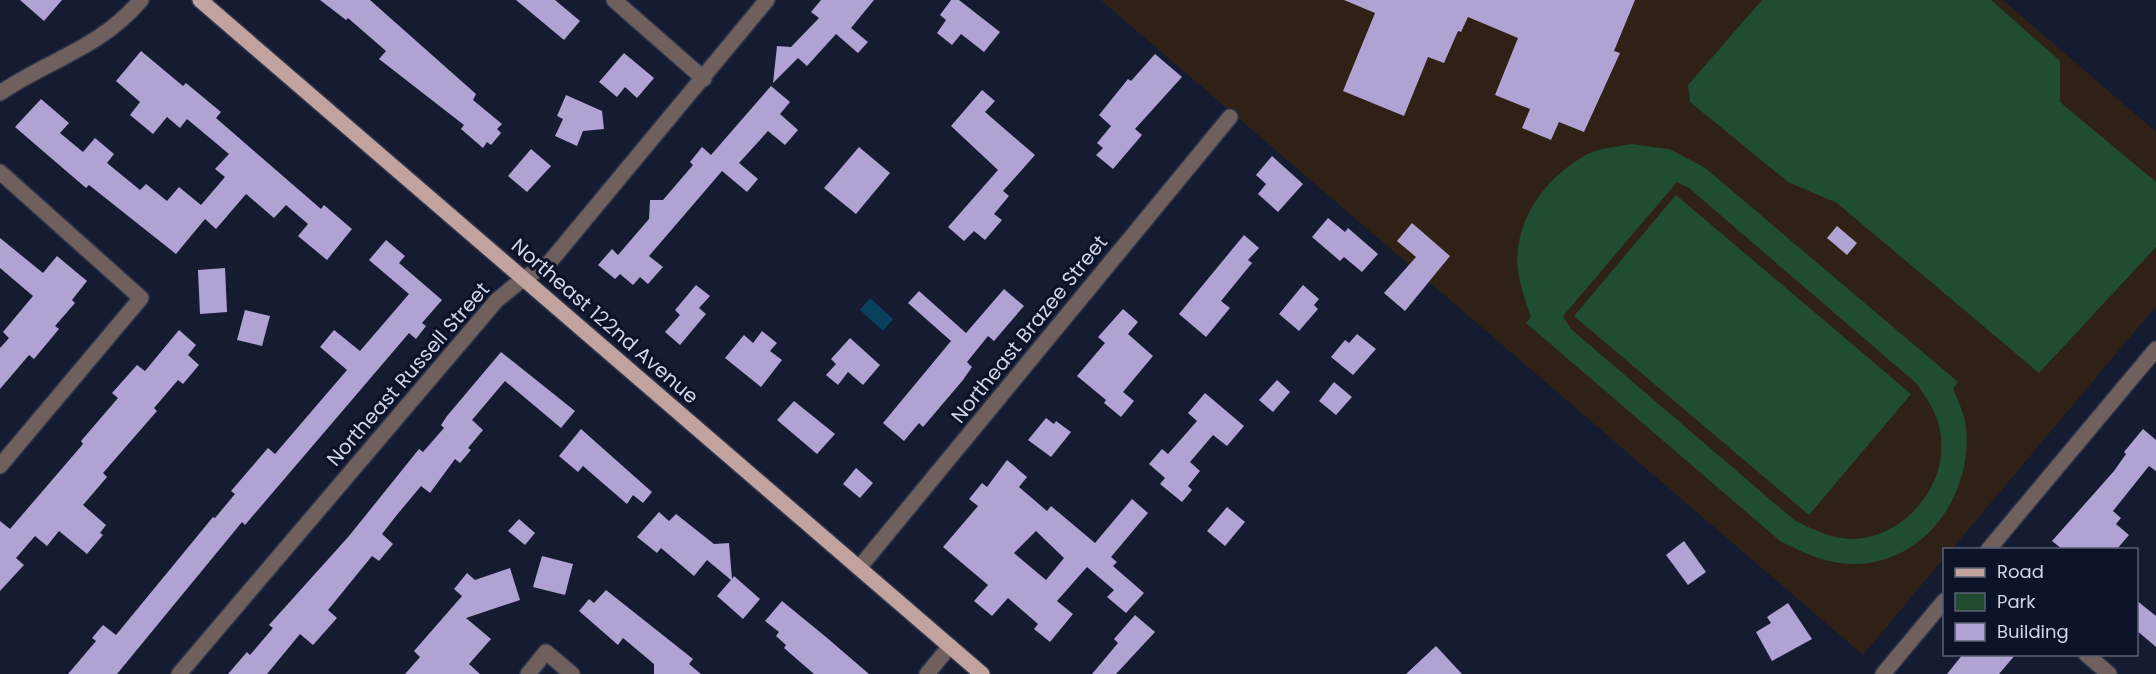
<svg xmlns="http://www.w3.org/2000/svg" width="2156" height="674" font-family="Poppins,sans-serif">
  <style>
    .education { fill: #2f2115 }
    .green { fill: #204c32; fill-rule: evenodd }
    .water { fill: #08415c }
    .building { fill: #b0a2d3; fill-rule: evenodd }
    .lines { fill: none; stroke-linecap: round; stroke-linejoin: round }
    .minor-casing { stroke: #2f364b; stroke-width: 18 }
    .major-casing { stroke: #2f364b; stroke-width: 18 }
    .minor { stroke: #6f5f5d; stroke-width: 15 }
    .major { stroke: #c2a29e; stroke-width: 15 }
    .labels { text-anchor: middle; stroke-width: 6; stroke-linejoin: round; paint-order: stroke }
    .street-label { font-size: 20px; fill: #d0d6e5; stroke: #0c1228 }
  </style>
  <rect width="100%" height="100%" fill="#151c32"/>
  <polygon class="education" points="1101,0 2003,0 2156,132 2156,306 1952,549 1944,550 1944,558 1863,655"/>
  <g class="green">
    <polygon points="1762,0 1991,0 2060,61 2060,102 2156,182 2156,247 2039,373 1837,203 1788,182 1690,102 1688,85"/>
    <path d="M1630,144L1669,149L1704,167L1958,382L1953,389C1958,401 1965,415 1966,428C1973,494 1925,564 1854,564C1826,564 1804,553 1780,541L1526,323L1531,317C1527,305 1522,293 1520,281C1507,228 1544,176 1590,153C1601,148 1617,147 1630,144ZM1677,182L1689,188L1916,383C1928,400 1939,416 1941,437C1947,488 1902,539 1851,539C1830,538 1812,529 1794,520L1571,329L1563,316Z"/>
    <polygon points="1676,195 1911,394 1809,515 1574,316"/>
  </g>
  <polygon class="water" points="870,298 893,319 883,331 860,310"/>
  <g class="building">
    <polygon points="20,0 62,0 44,21"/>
    <polygon points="320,0 370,0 476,94 473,100 502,124 497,129 501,133 491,145 487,142 483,148 461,129 464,125 379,59 386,51 348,18 346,20"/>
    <polygon points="516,0 555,0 580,21 564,40"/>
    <polygon points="821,0 874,0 851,28 868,42 858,53 836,34 807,66 798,58 773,83 777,46 791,47 819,18 811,12"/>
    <polygon points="951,0 959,0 1000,32 984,52 961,34 952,45 937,33 946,20 940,15"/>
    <polygon points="1344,0 1635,0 1614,51 1620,53 1584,132 1559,122 1551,140 1522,128 1530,109 1495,95 1518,38 1468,17 1461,32 1458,31 1444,63 1428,57 1404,116 1343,91 1375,13"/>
    <polygon points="141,51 183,86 186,83 221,112 216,118 321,209 324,205 352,229 327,260 298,236 308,224 286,205 274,218 246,194 216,229 205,219 176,254 89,185 86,188 15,127 41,99 69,123 60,133 83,152 95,138 114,154 107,163 140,190 146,184 167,201 179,187 201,205 225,177 215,169 229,154 187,119 180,128 167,117 153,134 130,115 140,102 116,81"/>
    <polygon points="624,53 654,78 637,98 625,87 617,97 599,82"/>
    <polygon points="1155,54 1182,77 1135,129 1142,135 1113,169 1096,155 1103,148 1097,143 1111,126 1099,115 1128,79 1131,81"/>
    <polygon points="771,86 790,102 780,114 798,130 785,145 768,131 739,163 758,179 747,192 722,171 649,256 663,267 648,284 640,277 633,285 620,274 615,279 598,265 612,249 618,255 649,219 650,200 663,200 693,165 690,162 702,147 711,155"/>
    <polygon points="982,90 995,101 985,112 1035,155 1003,191 1009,196 994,214 1002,220 985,240 974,231 964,241 948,227 998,170 951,126"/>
    <polygon points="566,95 602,111 604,129 583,131 577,146 555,136 563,119 557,116"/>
    <polygon points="859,147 890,173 856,214 824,188"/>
    <polygon points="531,149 551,166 527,192 508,176"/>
    <polygon points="1272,156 1303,184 1278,212 1258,194 1266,184 1256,175"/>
    <polygon points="1328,218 1345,232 1348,228 1378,254 1362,272 1344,257 1340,261 1312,237"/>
    <polygon points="1412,223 1450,256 1405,311 1384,293 1416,257 1397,241"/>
    <polygon points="1837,226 1857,243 1847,255 1827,238"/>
    <polygon points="1244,235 1259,248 1248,260 1252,263 1221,301 1230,308 1206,337 1179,314"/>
    <polygon points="0,238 43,273 57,256 87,281 72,300 75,303 55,326 59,329 34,359 29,355 0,389 0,348 9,338 3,332 33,296 0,268"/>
    <polygon points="386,240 405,256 399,263 442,300 422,323 426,326 416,339 409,333 245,525 242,522 117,674 68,674 96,641 92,638 103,625 116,635 213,517 215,518 235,494 231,491 268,448 275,454 347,370 320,347 334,330 360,351 409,294 369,260"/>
    <polygon points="225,268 227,312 200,314 198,270"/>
    <polygon points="696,285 710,296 699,308 706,314 680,345 665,332 680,315 675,310"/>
    <polygon points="1303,285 1319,299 1314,305 1318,309 1299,331 1279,314"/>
    <polygon points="1004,289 1024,306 994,341 988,336 967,362 972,367 963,380 923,427 919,423 904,441 883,423 951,341 908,303 919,291 966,333"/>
    <polygon points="1123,309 1138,322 1128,334 1153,356 1123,392 1134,401 1121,417 1104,403 1106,400 1077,376 1105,343 1098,337"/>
    <polygon points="245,310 270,316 262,346 237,340"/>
    <polygon points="179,330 196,345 188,355 199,365 183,384 178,380 154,408 157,411 103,473 107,477 83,505 106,525 100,533 103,535 87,554 59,531 47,546 35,536 16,558 24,565 0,591 0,521 10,529 83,444 81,441 118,398 112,393 137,365 145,371"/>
    <polygon points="762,331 777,343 770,351 782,360 761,387 725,358 744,335 753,343"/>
    <polygon points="1357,334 1376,349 1353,375 1331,357 1345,340 1349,343"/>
    <polygon points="850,338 880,365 863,385 848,372 838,385 826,375 836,364 831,359"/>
    <polygon points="501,352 575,411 561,428 505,381 472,420 483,430 468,448 471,450 460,463 455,459 430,493 421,486 396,516 382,534 393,544 379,561 372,556 328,610 337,618 313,645 300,634 267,674 228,674 247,652 250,655 273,628 269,625 349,536 419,449 423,452 444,428 441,425 447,416"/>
    <polygon points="1277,380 1290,392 1273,412 1259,400"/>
    <polygon points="1334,382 1352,397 1336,415 1319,401"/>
    <polygon points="1205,393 1244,426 1227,446 1213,435 1190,462 1200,471 1188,486 1192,490 1182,502 1160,484 1165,478 1149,464 1162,449 1168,454 1197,421 1188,413"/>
    <polygon points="794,401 835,434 817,454 777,420"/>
    <polygon points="1046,418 1054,424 1056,421 1071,432 1051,457 1028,440"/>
    <polygon points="581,429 652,492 643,503 633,495 627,504 583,466 578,472 559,456"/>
    <polygon points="2143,429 2156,440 2156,471 2149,466 2113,511 2121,518 2116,524 2129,535 2117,549 2062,549 2052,541 2114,471 2126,454 2124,452"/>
    <path d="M1007,460L1027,477L1019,487L1047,511L1051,506L1095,543L1132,499L1148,513L1111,557L1117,562L1113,566L1144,593L1126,613L1107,597L1114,590L1087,567L1057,601L1073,614L1050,642L1034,629L1038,624L1008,598L992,616L974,601L988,585L943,547L978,506L969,499L982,483L987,487ZM1036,531L1064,558L1046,580L1014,553Z"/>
    <polygon points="856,468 873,483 860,498 843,484"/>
    <polygon points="1227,507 1245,522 1225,546 1207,531"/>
    <polygon points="659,512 669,521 676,514 714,544 729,543 732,579 734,576 760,599 743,619 717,596 731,580 707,560 694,576 661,548 657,553 637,537"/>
    <polygon points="519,519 535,533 525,545 508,531"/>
    <polygon points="1684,541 1706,572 1688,585 1666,555"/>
    <polygon points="542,556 573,564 565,595 533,587"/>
    <polygon points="510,568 520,600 466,618 491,639 469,664 480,674 405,674 420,657 414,651 462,596 454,589 467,573 475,580"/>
    <polygon points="606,590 693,659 689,664 701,674 654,674 654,664 623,638 618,645 579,611 589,599 594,603"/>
    <polygon points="2136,600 2156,616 2156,647 2136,630"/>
    <polygon points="782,601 826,637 869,674 814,674 784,648 786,645 776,636 779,632 765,621"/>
    <polygon points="1788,603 1812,639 1772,661 1756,632 1771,623 1767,617"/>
    <polygon points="1135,615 1155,632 1116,674 1092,674 1118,643 1114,639"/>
    <polygon points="1436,646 1462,674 1406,674"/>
    <polygon points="1963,654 2016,654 1999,674 1947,674"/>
  </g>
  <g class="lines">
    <defs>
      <g id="minor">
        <polyline points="614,0 704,79"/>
        <path d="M0,93C50,59 99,49 141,0"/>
        <polyline points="0,172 141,298 0,466"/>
        <polyline points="1988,550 2156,349"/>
        <polyline points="859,568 1230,117"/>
        <polyline points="2086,654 2109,674"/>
        <polyline points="179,674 497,300 523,279 549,263 767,0"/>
        <polyline points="528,674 546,652 572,674"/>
        <polyline points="927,674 950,646"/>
        <polyline points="1883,674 1944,601"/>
      </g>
      <polyline id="major" points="200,0 982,674"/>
    </defs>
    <use href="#minor" class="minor-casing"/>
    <use href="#major" class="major-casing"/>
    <use href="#minor" class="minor"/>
    <use href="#major" class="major"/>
  </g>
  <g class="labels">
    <g class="street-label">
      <text transform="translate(605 321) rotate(41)" y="7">Northeast 122nd Avenue</text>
      <text transform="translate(1029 329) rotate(-51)" y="7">Northeast Brazee Street</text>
      <text transform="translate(408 374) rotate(-49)" y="7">Northeast Russell Street</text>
    </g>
  </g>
  <rect x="1943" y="548" width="195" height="108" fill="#0c1228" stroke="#5a6074" stroke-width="1.5"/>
  <rect x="1955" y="568" width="30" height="9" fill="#c2a29e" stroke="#5a6074" stroke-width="1.5"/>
  <text x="1997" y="578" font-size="18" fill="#d0d6e5">Road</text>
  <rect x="1955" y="593" width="30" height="18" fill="#204c32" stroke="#5a6074" stroke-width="1.5"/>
  <text x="1997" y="608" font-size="18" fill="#d0d6e5">Park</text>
  <rect x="1955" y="623" width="30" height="18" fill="#b0a2d3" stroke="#5a6074" stroke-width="1.5"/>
  <text x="1997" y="638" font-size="18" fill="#d0d6e5">Building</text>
</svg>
